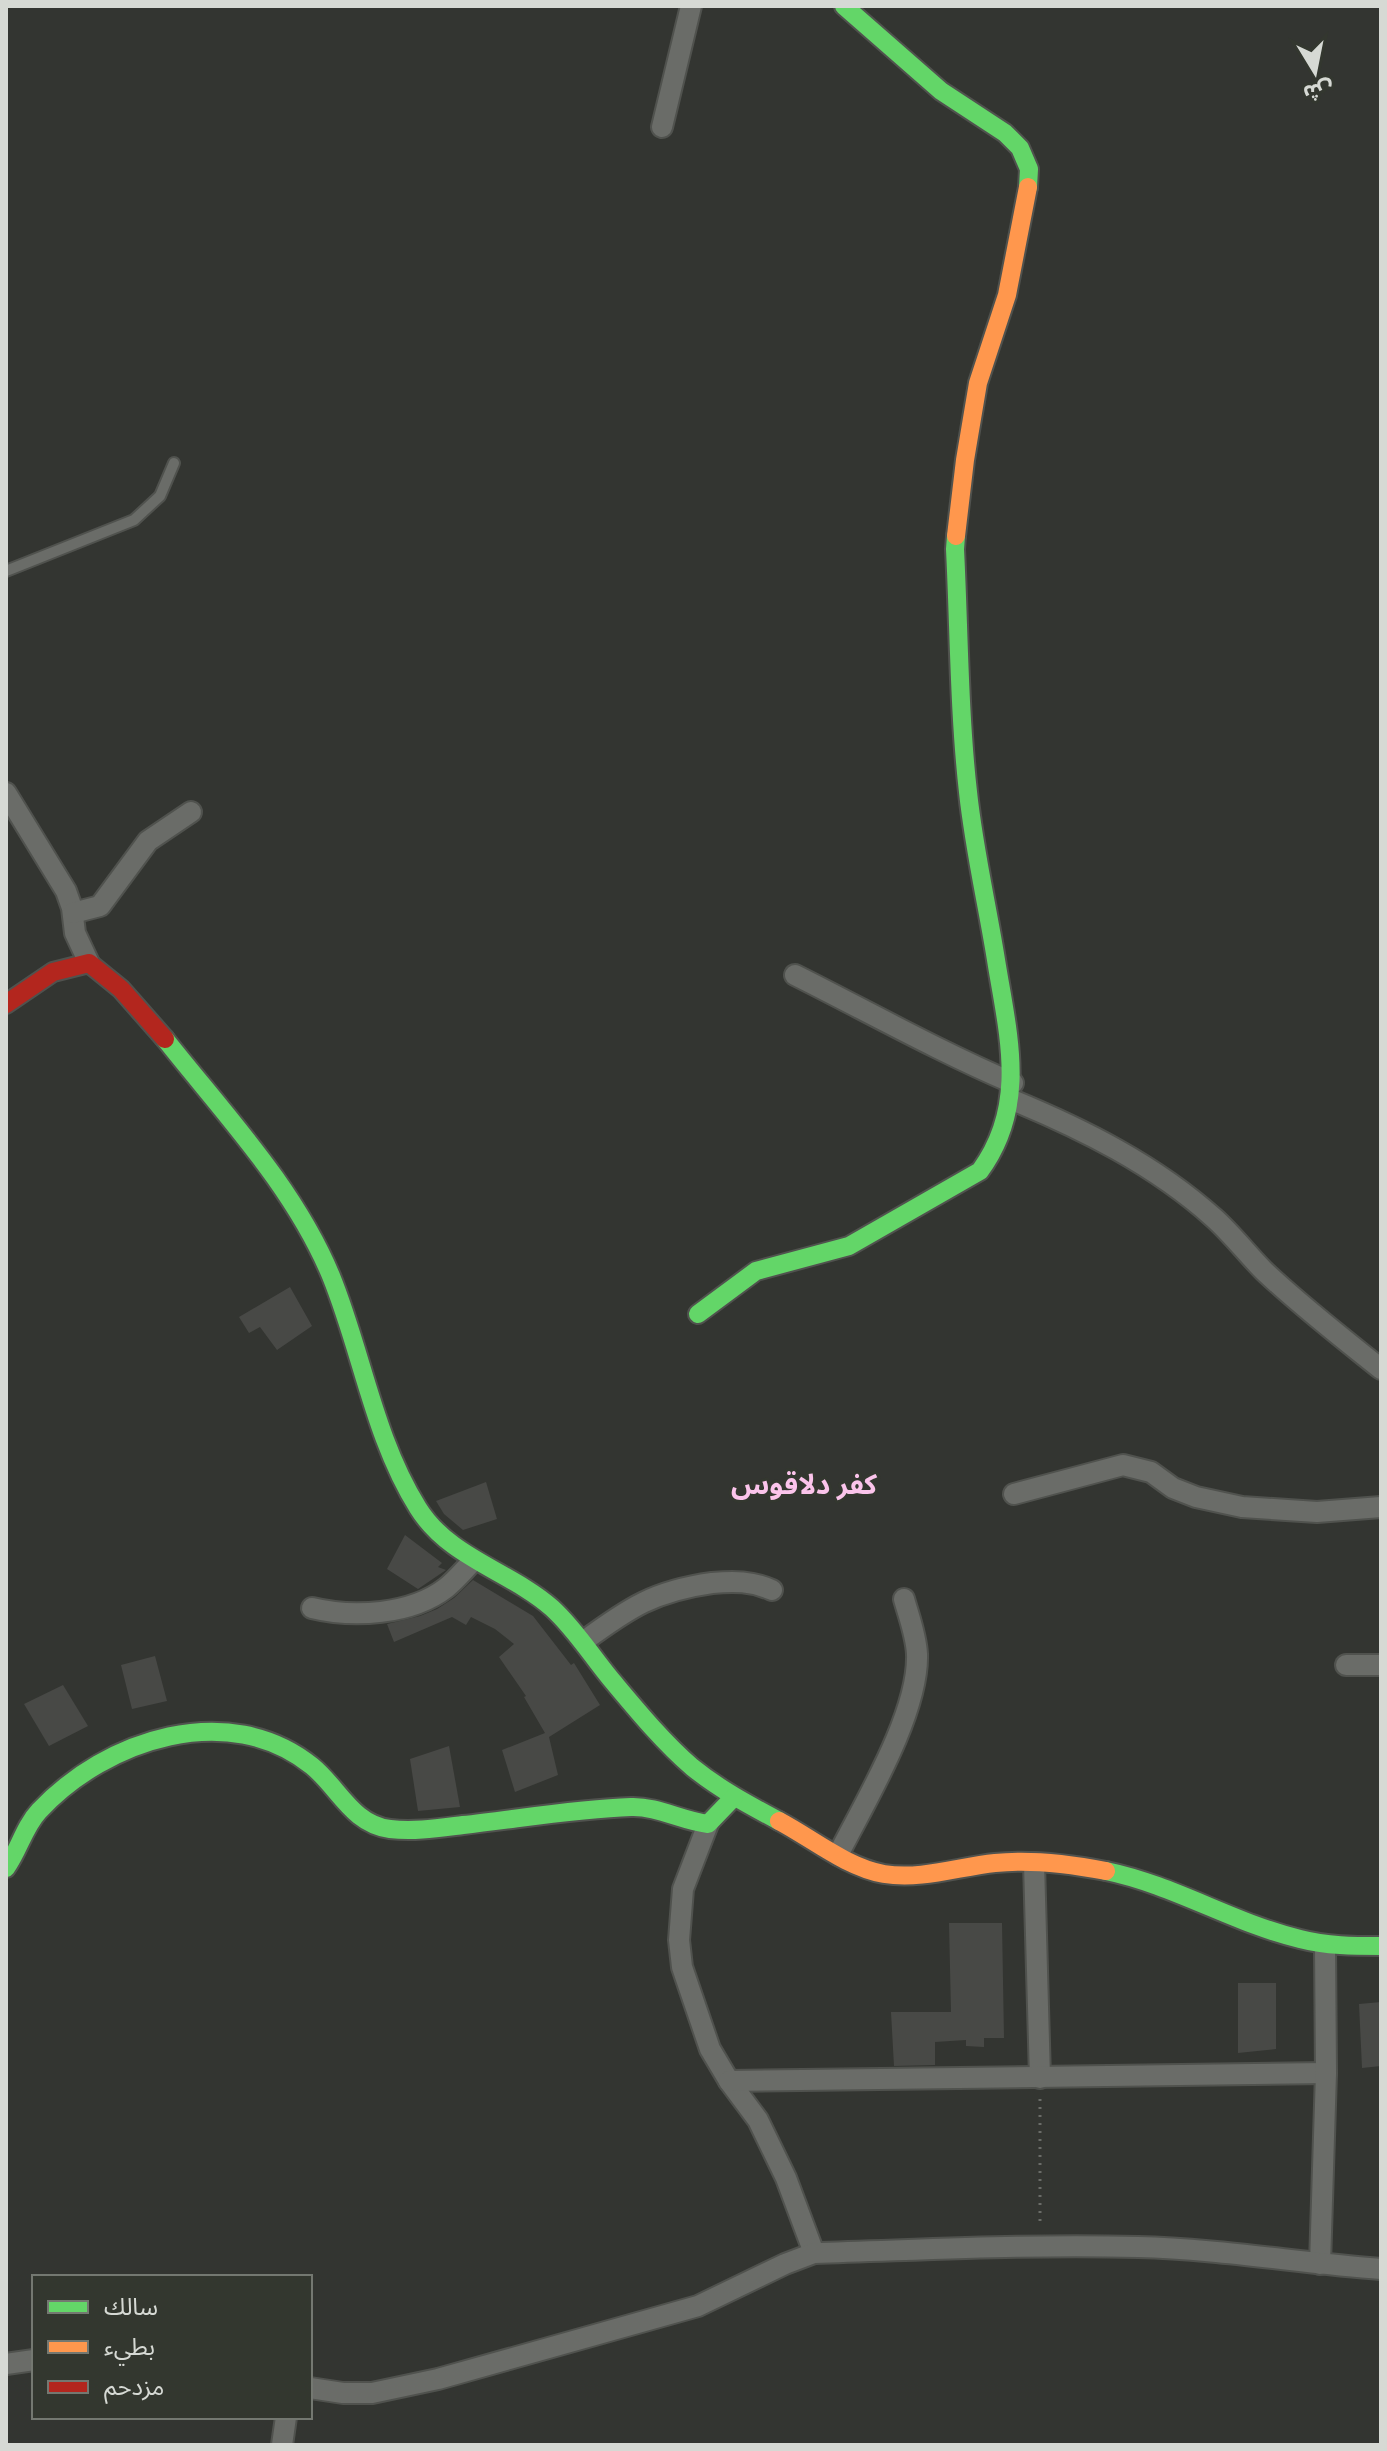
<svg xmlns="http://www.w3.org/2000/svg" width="1387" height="2451" font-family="Merriweather,'Noto Sans Arabic',serif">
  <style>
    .building { fill: #484946 }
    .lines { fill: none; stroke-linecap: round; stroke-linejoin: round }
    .lane-casing { stroke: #50524e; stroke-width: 14 }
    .street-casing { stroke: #50524e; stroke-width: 24 }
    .fast-casing { stroke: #50524e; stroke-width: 22 }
    .slow-casing { stroke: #50524e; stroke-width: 22 }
    .jam-casing { stroke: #50524e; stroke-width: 22 }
    .path { stroke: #6a6c68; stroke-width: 3; stroke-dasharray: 2 6; stroke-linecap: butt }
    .lane { stroke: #6a6c68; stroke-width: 10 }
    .street { stroke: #6a6c68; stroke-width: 20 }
    .fast { stroke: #63d668; stroke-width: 18 }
    .slow { stroke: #ff974d; stroke-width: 18 }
    .jam { stroke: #b3261e; stroke-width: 18 }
    .labels { text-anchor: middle; stroke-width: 6; stroke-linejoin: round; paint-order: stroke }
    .quarter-label { font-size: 28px; font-weight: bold; fill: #fbc4eb; stroke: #33372f }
  </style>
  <rect width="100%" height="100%" fill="#333531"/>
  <g class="building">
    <polygon points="290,1287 312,1326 277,1350 260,1327 249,1333 239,1317"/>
    <polygon points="486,1482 497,1519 463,1530 444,1514 436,1501"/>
    <polygon points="405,1535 442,1563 438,1567 446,1570 418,1589 387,1569"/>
    <polygon points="473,1580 533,1616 571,1665 574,1663 600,1705 549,1737 558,1775 515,1792 502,1750 545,1733 524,1697 526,1696 499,1657 514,1644 495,1629 471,1617 466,1625 452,1617 394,1642 387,1624 420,1616 437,1609 454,1598"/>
    <polygon points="155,1656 167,1701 132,1709 121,1665"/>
    <polygon points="63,1685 88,1726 49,1746 24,1704"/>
    <polygon points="449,1746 460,1807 418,1811 410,1759"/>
    <polygon points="949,1923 1002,1923 1004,2038 984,2038 984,2047 966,2046 966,2040 935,2042 935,2065 894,2066 891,2012 951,2012"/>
    <polygon points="1238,1983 1276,1983 1276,2049 1238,2053"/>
    <polygon points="1381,2002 1381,2066 1362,2068 1359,2004"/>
  </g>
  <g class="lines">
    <defs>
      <polyline id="lane" points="6,571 134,520 160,496 174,463"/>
      <g id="street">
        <polyline points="662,127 691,6"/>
        <polyline points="6,793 66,891 72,908 75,933 89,963"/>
        <polyline points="73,913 100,906 148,841 191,812"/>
        <path d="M795,975C867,1011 938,1051 1013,1083"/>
        <path d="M1010,1099C1083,1129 1155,1165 1214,1218C1232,1234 1247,1254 1264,1271C1301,1306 1341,1337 1381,1369"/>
        <polyline points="1014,1494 1123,1465 1151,1472 1173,1488 1196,1497 1242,1507 1317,1512 1381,1507"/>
        <path d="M312,1608C353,1618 411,1615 446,1588C456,1580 464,1570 473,1561"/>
        <path d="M584,1641C629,1608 654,1591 712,1583C734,1581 752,1581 772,1590"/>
        <polyline points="1346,1665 1381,1665"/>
        <polyline points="708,1824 683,1889 679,1940 682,1967 710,2049 729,2081 758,2120 786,2178 814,2253"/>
        <path d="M838,1855C865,1802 919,1713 917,1654C916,1635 909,1617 904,1599"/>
        <polyline points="1034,1863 1040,2078"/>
        <polyline points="729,2081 1326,2073"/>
        <polyline points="1320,2264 1326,2073 1325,1945"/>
        <polyline points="6,2364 34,2360"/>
        <path d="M310,2388L343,2393H372L438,2379L698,2306L785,2264L814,2253C922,2250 1030,2244 1138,2247C1219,2249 1300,2263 1381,2269"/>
        <polyline points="282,2445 286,2417"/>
      </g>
      <g id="fast">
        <polyline points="844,6 941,91 1005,133 1020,148 1029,169 1028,187"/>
        <path d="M165,1039C225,1115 294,1187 331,1276C362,1352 374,1438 418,1508C449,1558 510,1571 552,1608C575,1629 591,1655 610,1678C636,1709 662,1741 692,1767C719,1789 749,1805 779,1821"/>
        <path d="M698,1314L756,1271L849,1246L980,1171C1027,1107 1009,1038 997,966C988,908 974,850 968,792C959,713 959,628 955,549L956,536"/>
        <path d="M6,1868C19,1850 24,1827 39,1811C106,1739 229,1699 312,1766C339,1788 352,1824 390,1829C414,1832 439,1828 463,1825C518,1819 575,1809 631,1807C657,1806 682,1821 708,1824L734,1797"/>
        <path d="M1106,1871C1174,1885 1233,1923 1300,1939C1327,1946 1354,1946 1381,1946"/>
      </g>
      <g id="slow">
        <polyline points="956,536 965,460 978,383 1007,295 1028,187"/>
        <path d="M779,1821C813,1839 846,1867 884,1874C921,1880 958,1867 995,1863C1032,1859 1070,1864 1106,1871"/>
      </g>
      <polyline id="jam" points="6,1004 53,972 89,963 121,989 165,1039"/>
    </defs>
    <use href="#lane" class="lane-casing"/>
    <use href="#street" class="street-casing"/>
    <use href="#fast" class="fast-casing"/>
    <use href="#slow" class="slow-casing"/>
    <use href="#jam" class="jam-casing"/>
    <polyline class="path" points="1040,2099 1040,2227"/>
    <use href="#lane" class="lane"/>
    <use href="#street" class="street"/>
    <use href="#fast" class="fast"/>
    <use href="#slow" class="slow"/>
    <use href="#jam" class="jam"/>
  </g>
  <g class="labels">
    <g class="quarter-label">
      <text x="804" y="1494">كفر دلاقوس</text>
    </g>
  </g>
  <rect width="1387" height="2451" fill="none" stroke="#d6d9d4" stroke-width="16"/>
  <rect x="32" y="2275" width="280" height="144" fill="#33372f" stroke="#747871" stroke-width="2"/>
  <rect x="48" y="2301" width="40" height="12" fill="#63d668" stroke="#747871" stroke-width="2"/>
  <text x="104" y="2315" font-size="24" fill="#d6d9d4">سالك</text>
  <rect x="48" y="2341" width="40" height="12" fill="#ff974d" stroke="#747871" stroke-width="2"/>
  <text x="104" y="2355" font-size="24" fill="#d6d9d4">بطيء</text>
  <rect x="48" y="2381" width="40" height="12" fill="#b3261e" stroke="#747871" stroke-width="2"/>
  <text x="104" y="2395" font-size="24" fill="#d6d9d4">مزدحم</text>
  <g transform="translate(1315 72) rotate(170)" stroke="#33372f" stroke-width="6" paint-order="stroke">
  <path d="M0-6L14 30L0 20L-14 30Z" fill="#d6d9d4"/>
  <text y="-12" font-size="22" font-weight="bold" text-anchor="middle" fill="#d6d9d4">ش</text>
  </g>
</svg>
